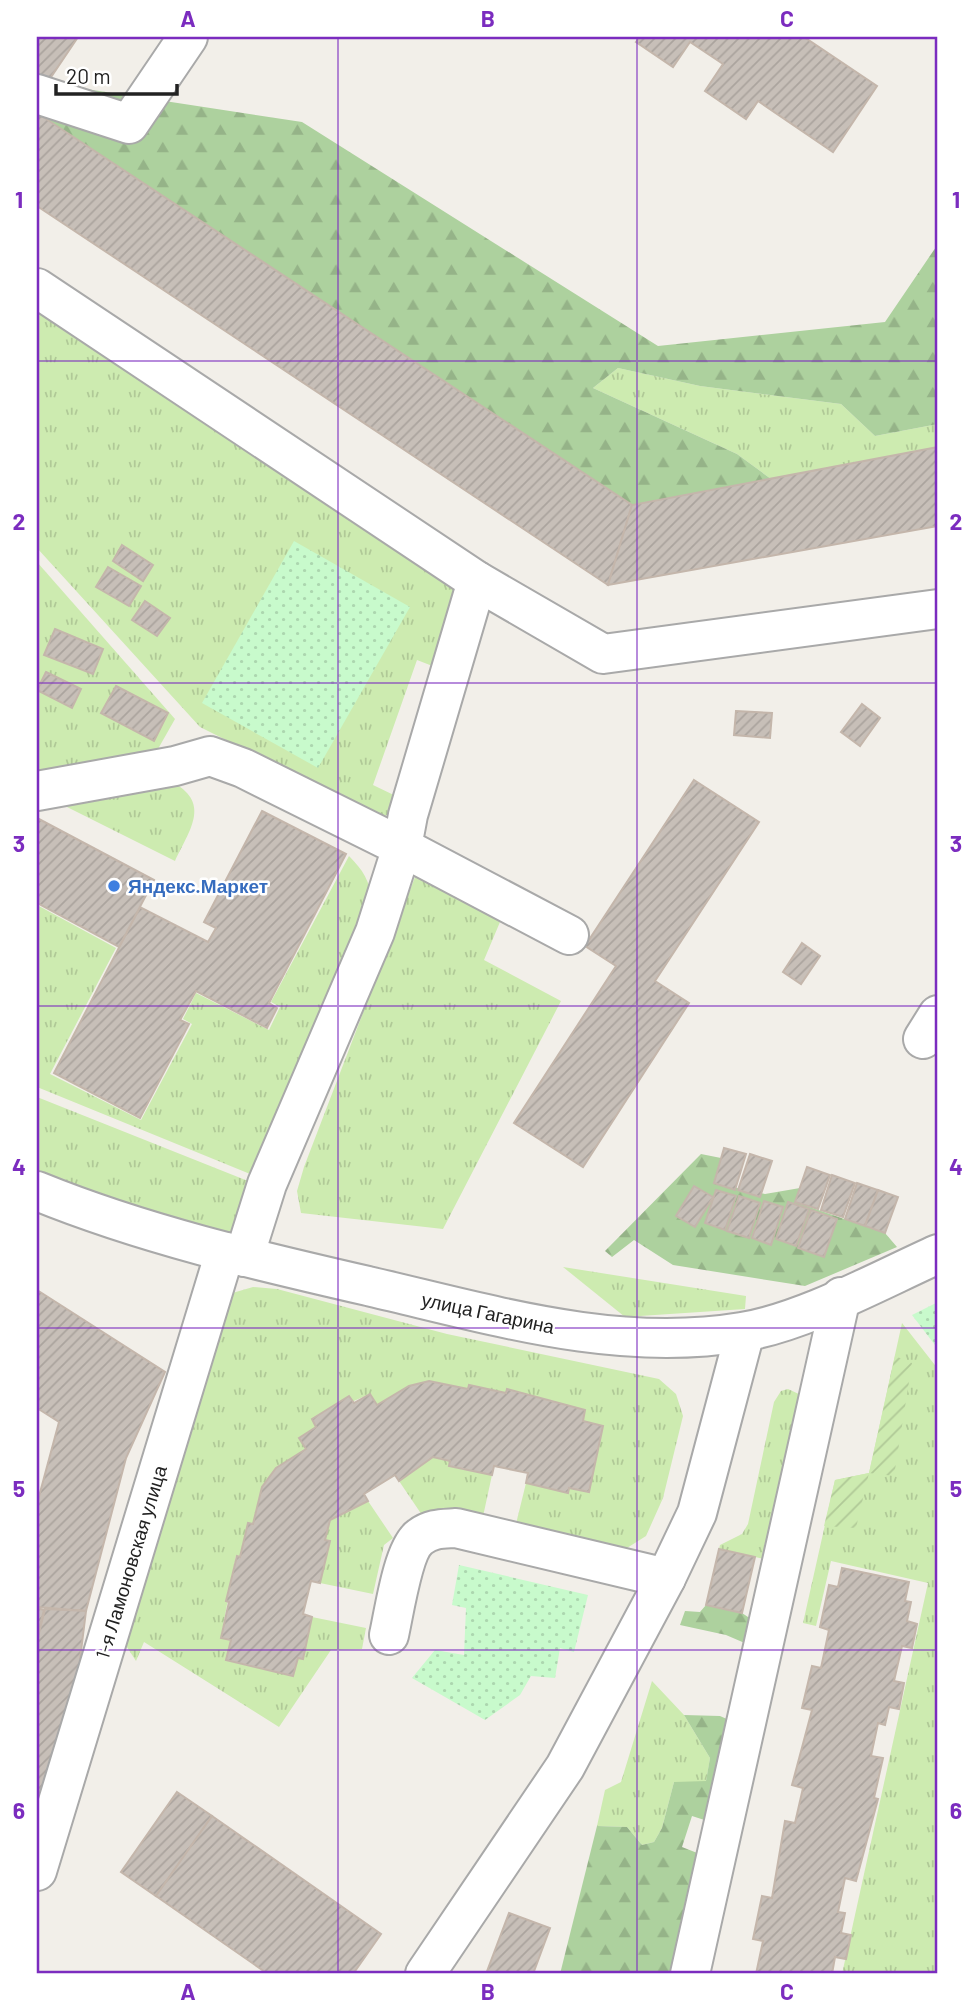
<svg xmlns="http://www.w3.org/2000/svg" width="975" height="2011" font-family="Barlow,sans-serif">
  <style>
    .grass { fill: url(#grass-tufts) }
    .forest { fill: url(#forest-firs) }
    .park { fill: url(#park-dots) }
    .garden { fill: url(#garden-furrows) }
    .building { fill: url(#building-hatch); stroke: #c4b6ab; stroke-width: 2 }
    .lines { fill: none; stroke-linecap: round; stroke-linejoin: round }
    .minor-casing { stroke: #a9a9a9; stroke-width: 42 }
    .minor { stroke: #fff; stroke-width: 38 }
    .grid { fill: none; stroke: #7b2cbf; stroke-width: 2; stroke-opacity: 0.55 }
    .shop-dot { fill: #3f7fe0; stroke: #fff; stroke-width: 2.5 }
    .labels { text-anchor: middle; stroke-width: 5; stroke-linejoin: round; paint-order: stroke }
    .shop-label { font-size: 19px; font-weight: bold; fill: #366cbe; stroke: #fff; text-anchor: start }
    .street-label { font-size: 19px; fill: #222; stroke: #fff }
    .neatline { fill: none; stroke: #7b2cbf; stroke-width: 2.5 }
    .grid-label { font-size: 23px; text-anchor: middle; font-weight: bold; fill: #7b2cbf }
  </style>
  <defs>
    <pattern id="grass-tufts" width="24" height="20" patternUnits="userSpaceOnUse" patternTransform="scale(1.75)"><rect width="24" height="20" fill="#cdebb0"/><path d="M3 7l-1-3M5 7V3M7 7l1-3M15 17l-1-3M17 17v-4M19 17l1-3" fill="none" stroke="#b0c997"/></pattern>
    <pattern id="forest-firs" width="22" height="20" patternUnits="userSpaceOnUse" patternTransform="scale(1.75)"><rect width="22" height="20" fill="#add19e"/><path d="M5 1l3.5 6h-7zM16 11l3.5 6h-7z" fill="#95b388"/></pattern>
    <pattern id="park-dots" width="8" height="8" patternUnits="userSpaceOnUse" patternTransform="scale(1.75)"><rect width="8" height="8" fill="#c8facc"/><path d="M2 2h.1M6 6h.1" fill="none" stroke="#acd6af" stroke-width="1.8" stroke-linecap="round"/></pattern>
    <pattern id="garden-furrows" width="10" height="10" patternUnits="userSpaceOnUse" patternTransform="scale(1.75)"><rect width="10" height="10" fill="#cdebb0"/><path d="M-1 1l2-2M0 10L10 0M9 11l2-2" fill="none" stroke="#b0c997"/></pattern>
    <pattern id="building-hatch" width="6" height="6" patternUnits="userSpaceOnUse" patternTransform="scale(1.75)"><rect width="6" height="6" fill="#c7bfb8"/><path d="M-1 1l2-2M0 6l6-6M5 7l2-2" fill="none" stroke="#aba49e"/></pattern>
  </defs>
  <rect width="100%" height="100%" fill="#f2efe9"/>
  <g class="grass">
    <polygon points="37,298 461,585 435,667 417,660 373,785 400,798 393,811 382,818 200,727 37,548"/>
    <polygon points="618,368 700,386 841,404 875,436 938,424 938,447 771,479 737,454 593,388"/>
    <polygon points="37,562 175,719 154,756 37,782"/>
    <path d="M174,783C211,804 189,831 175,861L61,804Z"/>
    <path d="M349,856C363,870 370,881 372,901L255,1176L37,1087V905L116,948L50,1074L141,1120L192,1024L183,1019L196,993L269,1030L280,1007L271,1002Z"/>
    <polygon points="420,864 495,897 500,922 484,960 561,1001 443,1229 301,1213 297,1191 304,1167"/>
    <polygon points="37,1097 253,1183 223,1247 37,1185"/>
    <polygon points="563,1267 746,1296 745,1309 625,1317"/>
    <path d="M253,1287L277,1289L447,1334L659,1379L676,1394L683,1416L663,1498L646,1536L627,1548L615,1550L515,1528L526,1483L568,1493L569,1488L589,1492L603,1426L583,1421L585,1410L507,1389L506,1393L470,1385L468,1389C423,1378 416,1381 377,1405L370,1394L312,1419L316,1427L306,1449L262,1487L253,1524H248L240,1557L236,1556L221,1637L231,1640L226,1660L293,1676L298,1658L303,1659L312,1617L366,1628L362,1649L331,1650L279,1727L144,1642L136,1661L123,1641L229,1294Z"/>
    <polygon points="902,1323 938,1369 938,1974 842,1974 928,1583 831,1561 816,1626 803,1623 835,1480 869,1473"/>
    <polygon points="788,1389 801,1395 768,1560 719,1549 720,1545 742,1534 748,1524 774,1402 781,1391"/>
    <polygon points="433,1457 450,1461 450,1466 492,1475 482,1521 424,1518 399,1481"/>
    <polygon points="368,1501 393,1538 384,1545 373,1594 320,1583 330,1541 325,1540 330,1520"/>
    <polygon points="652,1681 684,1715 710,1758 706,1782 674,1782 662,1828 654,1842 642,1845 627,1827 597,1826 605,1790 621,1782"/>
  </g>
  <g class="forest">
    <polygon points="47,83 302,122 658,346 885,322 938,244 938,424 875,436 841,404 700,386 618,368 593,388 737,454 771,479 632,505 37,113"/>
    <polygon points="701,1154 721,1158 714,1183 765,1194 800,1188 795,1202 885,1233 897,1247 805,1286 673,1265 634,1240 612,1257 605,1251"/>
    <polygon points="706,1605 742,1613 751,1619 747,1644 726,1635 680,1625 685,1611 700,1612"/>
    <polygon points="684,1715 720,1716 745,1727 723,1826 692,1816 682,1847 715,1860 690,1974 560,1974 597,1826 627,1827 642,1845 654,1842 662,1828 674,1782 706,1781 710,1758"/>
  </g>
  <g class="park">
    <polygon points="294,541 410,607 318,768 202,703"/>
    <polygon points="938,1302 938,1349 912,1315"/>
    <polygon points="459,1565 588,1595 574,1652 560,1648 555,1678 531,1676 520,1695 485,1720 412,1678 435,1650 464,1655 466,1608 452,1605"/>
  </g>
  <polygon class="garden" points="895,1356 912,1363 894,1476 869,1473 856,1528 824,1526 835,1480 869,1473"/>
  <g class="building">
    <polygon points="37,37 78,37 47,83 37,76"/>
    <polygon points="640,37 804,37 877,86 833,152 758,101 746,119 705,91 723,64 690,42 673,67 636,42"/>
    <polygon points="37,113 632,505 608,585 37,206"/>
    <polygon points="938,447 938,526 608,585 632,505"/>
    <polygon points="122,545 153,565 143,581 113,561"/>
    <polygon points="108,567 141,586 129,606 96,587"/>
    <polygon points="145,601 170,618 157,636 132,620"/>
    <polygon points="55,629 103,649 93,674 44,655"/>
    <polygon points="46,672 81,689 72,708 37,690"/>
    <polygon points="116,686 168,713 154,741 101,713"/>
    <polygon points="862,704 880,718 860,746 841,732"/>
    <polygon points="736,711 772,713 770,738 734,735"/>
    <polygon points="694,780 759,822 655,981 689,1003 583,1167 514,1123 616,966 585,946"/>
    <polygon points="262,811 346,854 269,1003 277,1008 267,1028 196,991 180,1020 189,1024 140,1118 54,1073 140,907 208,942 216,928 204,922"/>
    <polygon points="37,818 154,880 119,947 37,903"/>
    <polygon points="802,943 820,956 801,984 783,972"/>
    <polygon points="724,1148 746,1154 735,1190 714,1183"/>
    <polygon points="750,1154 772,1161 760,1197 738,1190"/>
    <polygon points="807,1167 830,1175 818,1209 795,1202"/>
    <polygon points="832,1175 855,1183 843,1217 821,1210"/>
    <polygon points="857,1183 878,1190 865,1226 845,1219"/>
    <polygon points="694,1186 713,1197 695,1227 676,1216"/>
    <polygon points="716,1190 736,1196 725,1230 705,1223"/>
    <polygon points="878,1190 898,1197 885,1233 865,1226"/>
    <polygon points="739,1196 760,1203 749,1238 727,1231"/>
    <polygon points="764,1201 783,1207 771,1245 752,1238"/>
    <polygon points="788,1202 809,1209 796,1246 776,1239"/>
    <polygon points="811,1210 837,1219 824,1257 798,1248"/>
    <polygon points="37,1290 165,1372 126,1458 86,1611 37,1607 37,1504 59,1422 37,1408"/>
    <polygon points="429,1381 468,1389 469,1385 506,1393 507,1389 585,1410 583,1421 603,1426 589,1492 569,1488 568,1493 526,1483 528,1473 494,1466 492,1475 449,1466 450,1461 433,1457 399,1481 395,1475 364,1494 368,1501 330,1520 325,1540 330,1541 320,1583 311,1581 303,1614 312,1617 303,1659 298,1658 293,1676 226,1660 231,1640 221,1638 229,1602 226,1601 237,1556 240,1557 248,1523 253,1524 262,1487 276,1468 306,1449 299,1438 316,1427 312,1419 349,1396 354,1403 370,1394 377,1405 409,1386"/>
    <polygon points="719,1549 755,1557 742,1613 706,1605"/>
    <polygon points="842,1568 909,1582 905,1601 911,1602 907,1621 917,1624 912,1648 902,1646 894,1681 904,1683 899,1709 889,1707 885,1725 878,1723 871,1756 883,1758 874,1798 878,1799 856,1881 845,1878 838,1912 845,1913 841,1933 851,1935 846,1959 835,1957 832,1974 756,1974 763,1941 753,1939 762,1896 772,1898 785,1821 795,1823 803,1788 792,1785 812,1710 802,1708 812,1666 821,1668 829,1630 820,1627 829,1585 838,1587"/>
    <polygon points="37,1608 44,1610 37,1637"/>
    <polygon points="45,1609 86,1611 78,1675 37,1835 37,1641"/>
    <polygon points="177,1792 212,1816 156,1896 121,1872"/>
    <polygon points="212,1816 381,1934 353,1974 268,1974 156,1896"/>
    <polygon points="509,1913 550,1928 533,1974 486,1974"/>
  </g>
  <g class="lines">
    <defs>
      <g id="minor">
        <polyline points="37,94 129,124 188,37"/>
        <polyline points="37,288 477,581 603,654 938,609"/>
        <polyline points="477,581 408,815 402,847 569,935"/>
        <polyline points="37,791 175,766 210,756 243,768 402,847 375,932 267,1184 244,1257"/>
        <polyline points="923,1039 938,1015"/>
        <path d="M37,1191C145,1235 259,1261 372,1287C493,1315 617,1353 742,1332C804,1322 880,1280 938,1254"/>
        <path d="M389,1635C394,1613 403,1549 420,1537C432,1528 443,1529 456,1528L666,1578"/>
        <polyline points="37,1871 225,1252"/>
        <polyline points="425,1974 565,1767 666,1578 697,1513 745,1332"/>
        <polyline points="690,1974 841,1297"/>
      </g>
    </defs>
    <use href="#minor" class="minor-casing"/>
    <use href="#minor" class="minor"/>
  </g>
  <path class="grid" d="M338,37V1974M637,37V1974M37,361H938M37,683H938M37,1006H938M37,1328H938M37,1650H938"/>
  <circle class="shop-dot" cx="114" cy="886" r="7"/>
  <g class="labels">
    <g class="shop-label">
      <text x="128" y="893">Яндекс.Маркет</text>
    </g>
    <g class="street-label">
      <text transform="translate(488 1313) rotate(12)" y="7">улица Гагарина</text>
      <text transform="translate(131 1562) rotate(-73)" y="7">1-я Ламоновская улица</text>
    </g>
  </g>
  <rect width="975" height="2011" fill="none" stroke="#ffffff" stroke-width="77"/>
  <path d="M56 84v10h121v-10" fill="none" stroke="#222222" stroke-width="3.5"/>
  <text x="66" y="84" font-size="21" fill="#222222" stroke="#ffffff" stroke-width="5" paint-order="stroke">20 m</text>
  <rect x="38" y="38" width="898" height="1934" class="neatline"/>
  <g class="grid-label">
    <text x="188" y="27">A</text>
    <text x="488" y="27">B</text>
    <text x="787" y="27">C</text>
    <text x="19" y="208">1</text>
    <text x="956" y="208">1</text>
    <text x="19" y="530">2</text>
    <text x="956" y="530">2</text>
    <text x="19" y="852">3</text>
    <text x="956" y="852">3</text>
    <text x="19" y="1175">4</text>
    <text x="956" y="1175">4</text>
    <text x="19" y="1497">5</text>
    <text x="956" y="1497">5</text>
    <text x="19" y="1819">6</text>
    <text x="956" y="1819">6</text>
    <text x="188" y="2000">A</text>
    <text x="488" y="2000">B</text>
    <text x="787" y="2000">C</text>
  </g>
</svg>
